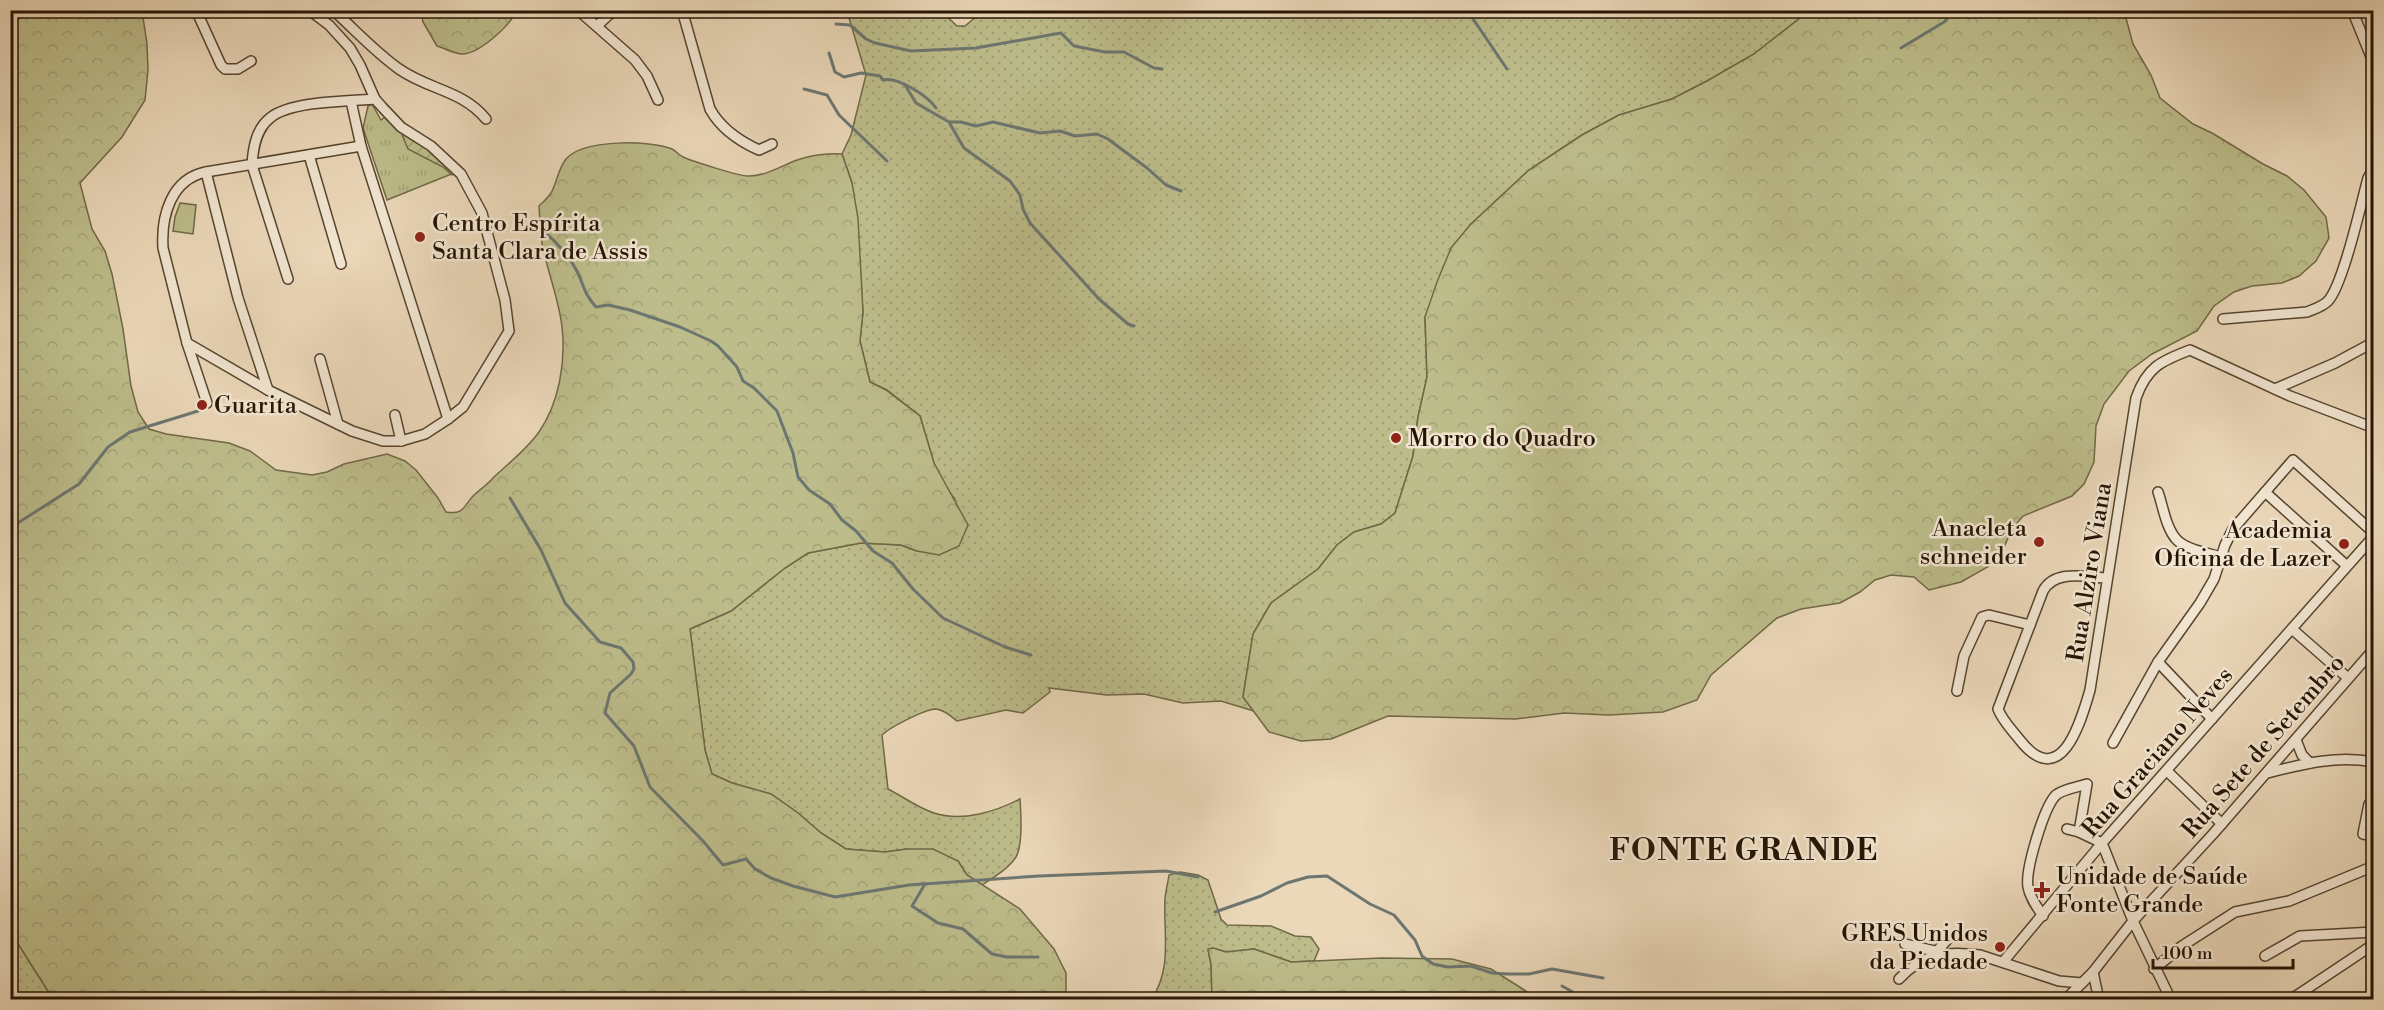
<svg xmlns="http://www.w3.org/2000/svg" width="2384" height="1010" font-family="'Libre Bodoni',serif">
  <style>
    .grass { fill: url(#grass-dots); stroke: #716847; stroke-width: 1.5 }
    .forest { fill: url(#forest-crowns); stroke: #716847; stroke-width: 1.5 }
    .park { fill: url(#park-tufts); stroke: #716847; stroke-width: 1.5 }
    .garden { fill: url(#garden-furrows); stroke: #716847; stroke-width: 1.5 }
    .pitch { fill: #bdbd8b; stroke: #716847; stroke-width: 1.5 }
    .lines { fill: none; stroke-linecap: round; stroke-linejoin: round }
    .stream { stroke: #6c7671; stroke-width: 3 }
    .minor-casing { stroke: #564530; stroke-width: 12 }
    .minor { stroke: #f2e6d2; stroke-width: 9 }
    .poi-dot { fill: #8f2418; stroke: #f2e6d2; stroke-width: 2 }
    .labels { text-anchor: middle; stroke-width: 5; stroke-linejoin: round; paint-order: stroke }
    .poi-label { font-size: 24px; fill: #251403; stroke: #f2e6d2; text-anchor: start }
    .street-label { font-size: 24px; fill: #251403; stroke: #f2e6d2 }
    .district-label { font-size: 30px; font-weight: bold; letter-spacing: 1.5px; fill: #251403; stroke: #f2e6d2 }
  </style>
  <defs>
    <pattern id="grass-dots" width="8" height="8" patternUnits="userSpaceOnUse" patternTransform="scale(1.5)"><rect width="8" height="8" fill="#bdbd8b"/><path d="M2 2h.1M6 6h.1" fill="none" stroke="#a2a276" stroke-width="1.8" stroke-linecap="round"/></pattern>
    <pattern id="forest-crowns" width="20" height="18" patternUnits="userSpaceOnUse" patternTransform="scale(1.5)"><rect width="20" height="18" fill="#bdbd8b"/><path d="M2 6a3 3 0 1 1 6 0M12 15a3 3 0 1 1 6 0" fill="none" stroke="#a2a276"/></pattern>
    <pattern id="park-tufts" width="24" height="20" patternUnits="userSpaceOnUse" patternTransform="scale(1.5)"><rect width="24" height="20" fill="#bdbd8b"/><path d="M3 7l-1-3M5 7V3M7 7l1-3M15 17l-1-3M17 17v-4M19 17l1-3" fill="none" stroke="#a2a276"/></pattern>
    <pattern id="garden-furrows" width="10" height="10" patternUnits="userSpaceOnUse" patternTransform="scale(1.5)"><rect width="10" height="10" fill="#bdbd8b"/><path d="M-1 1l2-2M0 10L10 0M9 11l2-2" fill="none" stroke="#a2a276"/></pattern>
  </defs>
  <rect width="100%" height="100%" fill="#ebd8b9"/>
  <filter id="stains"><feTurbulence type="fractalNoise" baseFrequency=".00333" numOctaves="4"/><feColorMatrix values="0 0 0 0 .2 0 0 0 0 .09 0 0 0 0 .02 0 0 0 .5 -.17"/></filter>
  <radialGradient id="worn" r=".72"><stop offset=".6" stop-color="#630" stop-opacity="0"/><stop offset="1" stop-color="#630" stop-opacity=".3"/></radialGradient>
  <g class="grass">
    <path d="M984,10L1809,11L1754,54L1707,81L1672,99L1619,115L1582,135L1529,170L1470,225L1425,317L1427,377L1418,417L1413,456L1395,513L1381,524L1354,532L1337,545L1318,569L1271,603L1253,634L1243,697L1254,711L1221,701L1183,703L1144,694L1107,695L1049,688L1050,692L1023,713L1006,710L957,721C951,716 943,709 935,709C924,710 890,727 882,735L888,789C902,796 918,808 934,813C962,822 995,812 1020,799C1021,813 1023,845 1016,857C1008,869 994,877 982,885L967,875L958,861L907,849L885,852L846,849L821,833L798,813L771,794L732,783L712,774L705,750L690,629L731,611L785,568L808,553L861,543L901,545L917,551L955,499L946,488L934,463L920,416L887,390L870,382L860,341L863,312L852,183L842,154L851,135L866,75L847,11H941L957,26H965Z"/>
    <path d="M1180,872L1198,875L1208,880L1221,919L1227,925L1271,926L1295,936L1311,937L1319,949L1314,961L1291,962L1254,949L1226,952L1213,948L1208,950L1211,964L1212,999L1151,1000C1173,968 1163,934 1165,898C1166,890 1168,882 1169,875Z"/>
    <polygon points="10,931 53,999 11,999"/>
  </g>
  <g class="forest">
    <path d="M11,10L142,11L147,44L148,70L145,100L122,137L80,183L92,229L105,251L112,274L123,329L131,386L138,412L149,429L166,434L229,443L250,451L276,470L312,475L327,472L344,464L387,454L405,461L416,470L438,498L446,512C465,515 463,506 474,495C481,489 488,484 494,477C509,463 527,449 539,432C559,403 566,362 562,327C559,299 547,271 542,243C540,231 540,218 539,206C543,202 548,198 551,193C557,182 558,169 566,159C583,139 650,140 672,149C676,151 679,155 683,157C692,161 741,177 749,176C766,176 781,166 797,160C812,155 826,153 842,154L852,183L858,218L863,312L860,341L870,382L886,390L920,416L934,463L968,525L959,546L939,555L917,551L901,545L861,543L808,553L785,568L731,611L690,629L705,750L712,774L732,783L771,794L798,813L821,833L846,849L885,852L907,849H933L958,861L967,875L1020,909L1054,949L1066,973V999H53L10,931Z"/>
    <path d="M421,11V10L516,11C510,26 478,55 461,54C453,53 444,48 437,46L423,22Z"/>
    <polygon points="2110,11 2126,18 2133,44 2151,75 2160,98 2193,124 2212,133 2263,164 2287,176 2304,190 2326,217 2329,238 2316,261 2299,276 2282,283 2252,286 2234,292 2214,306 2197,331 2152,354 2129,371 2104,404 2096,426 2094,462 2084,484 2072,496 2023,516 2012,529 1998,561 1961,582 1929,590 1914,577 1891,575 1875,580 1860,592 1840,603 1801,609 1777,618 1711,675 1697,700 1663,712 1609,715 1564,713 1515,719 1388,716 1331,739 1301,741 1269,732 1243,697 1253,634 1271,603 1318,569 1337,545 1354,532 1381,524 1395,513 1413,456 1418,417 1427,377 1425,317 1437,282 1451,248 1470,225 1529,170 1582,135 1619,115 1672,99 1707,81 1754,54 1809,11"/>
    <polygon points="1213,948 1226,952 1254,949 1291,962 1382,958 1452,959 1491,969 1526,991 1532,999 1212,999 1211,964 1208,949"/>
  </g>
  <polygon class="park" points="372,104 381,120 385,117 401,132 425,146 454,173 387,200 363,128 368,106"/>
  <polygon class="garden" points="401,132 425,146 454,173 452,175 443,167 408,149"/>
  <polygon class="pitch" points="180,203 196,205 193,234 173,231 175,217"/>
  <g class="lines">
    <g class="stream">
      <polyline points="1467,10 1507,69"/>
      <polyline points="836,24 850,25 866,39 875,43 911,51 976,48 1061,33 1074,46 1105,52 1124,52 1154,68 1162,69"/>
      <polyline points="1901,48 1944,22 1955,10"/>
      <path d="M829,53L835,72L844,77L861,73L880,76L883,80C897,76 928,96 936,108"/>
      <polyline points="905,85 916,103 949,122 961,122 976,126 993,122 1040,133 1060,131 1075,136 1097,134 1108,139 1147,168 1166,185 1181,191"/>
      <polyline points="804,89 827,95 839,115 887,161"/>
      <polyline points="950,124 964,148 1010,181 1020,195 1023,209 1030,223 1099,299 1128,324 1134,326"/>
      <path d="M536,225C553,238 568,254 578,273C584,287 585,295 596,307L608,305L630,310L680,327L711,341L718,346L737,367L743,381L754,388L777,411L793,453L798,477L809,490L830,504L842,520L856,531L873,551L892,563L913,589L943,618L1005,647L1031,655"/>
      <polyline points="510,498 541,550 565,603 600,642 621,648 633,662 634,669 631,674 610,693 605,713 634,746 650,787 703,841 723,865 746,859 755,869 771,878 793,886 835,897 909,885 1039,876 1166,871 1198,877"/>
      <polyline points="10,528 79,484 108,447 130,432 198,411"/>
      <polyline points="925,884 912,906 938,923 963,929 992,954 1007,957 1038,957"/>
      <polyline points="1215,912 1261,896 1287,883 1308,877 1327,876 1370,904 1394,915 1415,940 1422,956 1433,964 1448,967 1471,966 1492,973 1507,974 1529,974 1552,969 1603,978"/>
      <polyline points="1562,986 1587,1000"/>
    </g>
    <defs>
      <g id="minor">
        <polyline points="196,10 221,65 225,69 238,69 251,61"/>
        <path d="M309,10L329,25L350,48L360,65L375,99L383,108L401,127L431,146L461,174L482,213L505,300L509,331L463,407L448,419L425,434L401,441H383L352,431L268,390L187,343L163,248C161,216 171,179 206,172L361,146"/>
        <path d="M333,10C354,29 375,52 399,69C429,90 462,90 486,119"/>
        <polyline points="578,10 635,60 647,76 658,100"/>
        <path d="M682,10L710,109C721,129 739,141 759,150L772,144"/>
        <polyline points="2352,10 2374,64"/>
        <polyline points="597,26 614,10"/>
        <polyline points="351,101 361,146 448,419"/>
        <polyline points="309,155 341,264"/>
        <polyline points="206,172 238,298 268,390"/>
        <path d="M288,279L252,165C253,148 256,129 270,118C290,101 348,101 375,99"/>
        <path d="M2223,319L2307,312C2314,309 2322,307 2328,301C2343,285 2361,204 2368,178L2374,168"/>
        <polyline points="187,343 207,403"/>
        <polyline points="320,359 338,424"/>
        <polyline points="2275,389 2335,363 2374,342"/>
        <polyline points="395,415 401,441"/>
        <path d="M2158,492C2163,506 2166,529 2177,540C2187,550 2208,553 2221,557"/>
        <polyline points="2265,492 2346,565"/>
        <path d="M2107,578C2085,577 2055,569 2043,591L1998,709C2002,720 2012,730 2019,739C2060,792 2080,725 2090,690L2136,398C2147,367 2161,361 2190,350L2290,396L2374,428"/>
        <polyline points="2292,629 2348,678"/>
        <polyline points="2158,662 2212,719"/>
        <polyline points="1957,691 1964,656 1982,617 1989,615 2030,625"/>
        <polyline points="2296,740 2302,755 2310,763"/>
        <polyline points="2113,743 2158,662 2200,603 2214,579 2225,545 2233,529 2293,460 2374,533"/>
        <polyline points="2167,771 2222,824"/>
        <path d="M2267,773C2303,764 2336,755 2374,762"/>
        <polyline points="2369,804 2363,834 2374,836"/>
        <polyline points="2067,829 2079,832 2102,843"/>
        <polyline points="2102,843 2133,921 2171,1000"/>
        <path d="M2043,916C2037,907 2030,898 2028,887C2025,870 2044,807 2056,795C2063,789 2078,787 2087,784L2079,832"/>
        <polyline points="1905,944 1943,953"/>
        <polyline points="1937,951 1947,940"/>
        <polyline points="2265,956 2300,936 2374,932"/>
        <polyline points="2003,962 2102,843 2374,536"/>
        <polyline points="2154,969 2182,946 2235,912 2289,901 2374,866"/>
        <polyline points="2093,972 2099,1000"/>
        <path d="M1899,979C1923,953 1946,951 1980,955L2059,981L2082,983"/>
        <polyline points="2065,1000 2093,972 2133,921 2213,834 2374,649"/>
        <polyline points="2290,1000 2374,944"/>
      </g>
    </defs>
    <use href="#minor" class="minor-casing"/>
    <use href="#minor" class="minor"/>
  </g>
  <g class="poi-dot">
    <circle cx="420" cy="237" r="6"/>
    <circle cx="202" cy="405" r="6"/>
    <circle cx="1396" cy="438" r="6"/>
    <circle cx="2039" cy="542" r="6"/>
    <circle cx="2344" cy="544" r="6"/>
    <path d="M2039 881h6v6h6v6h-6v6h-6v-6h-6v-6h6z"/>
    <circle cx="2000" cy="947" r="6"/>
  </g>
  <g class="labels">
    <g class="poi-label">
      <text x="432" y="231">Centro Espírita<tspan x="432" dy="28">Santa Clara de Assis</tspan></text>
      <text x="214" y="413">Guarita</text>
      <text x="1408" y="446">Morro do Quadro</text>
      <text x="2027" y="536" text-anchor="end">Anacleta<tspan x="2027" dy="28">schneider</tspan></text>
      <text x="2332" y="538" text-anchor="end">Academia<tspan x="2332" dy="28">Oficina de Lazer</tspan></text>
      <text x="2056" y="884">Unidade de Saúde<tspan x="2056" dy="28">Fonte Grande</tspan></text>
      <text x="1988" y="941" text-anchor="end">GRES Unidos<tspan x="1988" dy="28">da Piedade</tspan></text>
    </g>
    <g class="street-label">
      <text transform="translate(2089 572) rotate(-81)" y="8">Rua Alziro Viana</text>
      <text transform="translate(2263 746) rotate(-49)" y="8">Rua Sete de Setembro</text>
      <text transform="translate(2157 752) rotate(-49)" y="8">Rua Graciano Neves</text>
    </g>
    <g class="district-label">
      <text x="1744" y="860">FONTE GRANDE</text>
    </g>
  </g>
  <rect width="2384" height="1010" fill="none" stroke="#ebd8b9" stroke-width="36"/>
  <rect x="12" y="12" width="2360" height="986" fill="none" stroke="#251403" stroke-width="3"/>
  <rect x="18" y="18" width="2348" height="974" fill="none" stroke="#251403" stroke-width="1.5"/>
  <path d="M2153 959v9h140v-9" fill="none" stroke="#251403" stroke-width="3"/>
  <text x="2162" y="959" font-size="18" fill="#251403" stroke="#f2e6d2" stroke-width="4.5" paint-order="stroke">100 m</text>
  <rect width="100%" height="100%" filter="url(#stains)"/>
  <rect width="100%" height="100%" fill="url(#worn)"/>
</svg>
